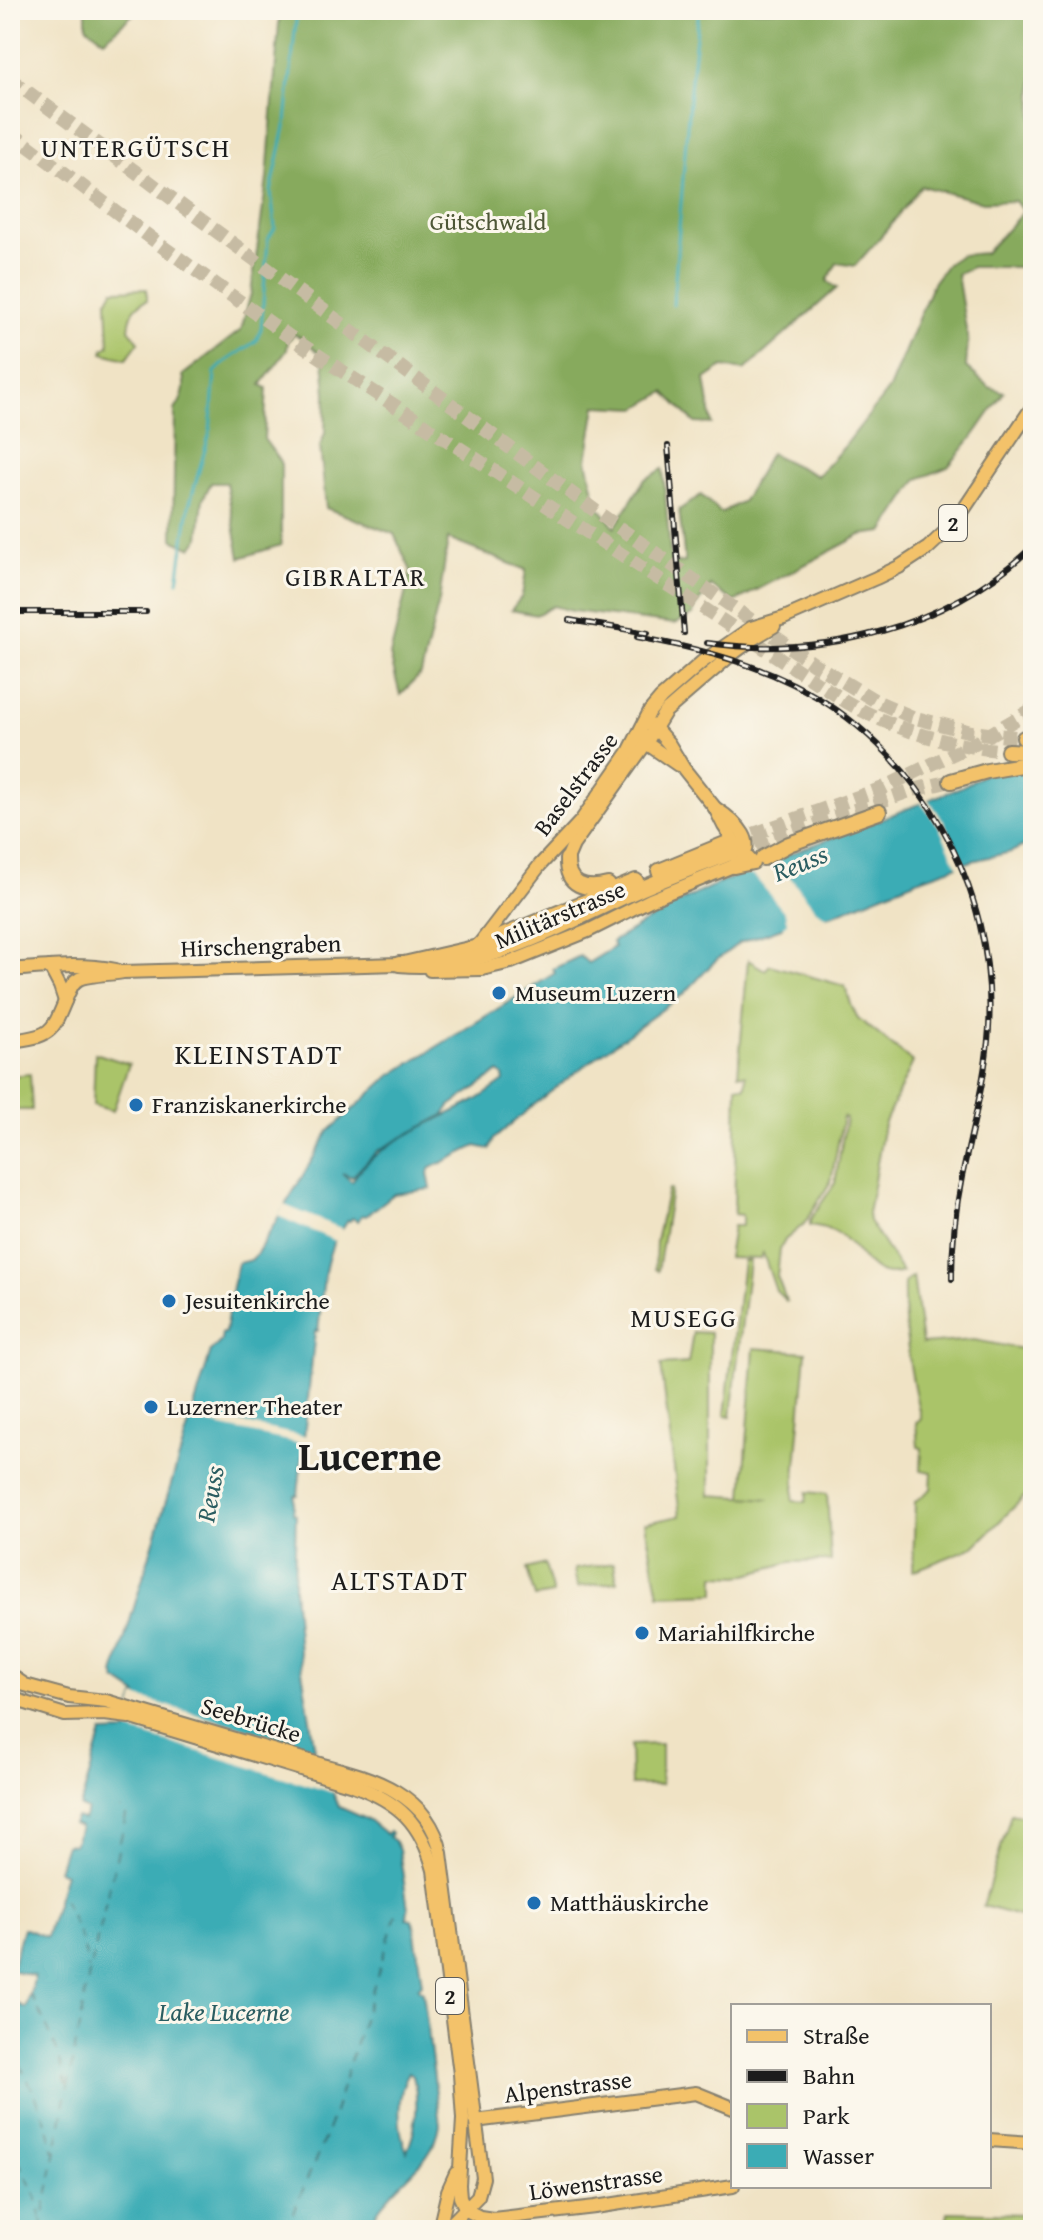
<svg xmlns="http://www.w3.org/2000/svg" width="1043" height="2240" font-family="'Gentium Book Plus',serif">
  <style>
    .green { fill: #aac469; stroke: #637042; stroke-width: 2 }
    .forest { fill: #87aa5d; stroke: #52633c; stroke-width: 2; fill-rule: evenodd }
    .water { fill: #3bacb5; stroke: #2c6468; stroke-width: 2; fill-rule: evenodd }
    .pier { fill: #f0e3c5 }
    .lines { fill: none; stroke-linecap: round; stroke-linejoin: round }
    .stream { stroke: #3bacb5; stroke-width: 3 }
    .ferry { stroke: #2a5d61; stroke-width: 2; stroke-dasharray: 10 8; stroke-linecap: butt }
    .highway-tunnel { stroke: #c6bba3; stroke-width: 14; stroke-dasharray: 14 7; stroke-linecap: butt }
    .primary-casing { stroke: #868070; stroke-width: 16 }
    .highway-casing { stroke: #868070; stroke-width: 18 }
    .primary { stroke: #f3c26a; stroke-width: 12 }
    .highway { stroke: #f3c26a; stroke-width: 14 }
    .rail-casing { stroke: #1c1c1c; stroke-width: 6 }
    .rail { stroke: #fbf7ec; stroke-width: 3; stroke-dasharray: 9; stroke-linecap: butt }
    .poi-dot { fill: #1f6fb2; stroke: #fbf7ec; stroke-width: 3 }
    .labels { text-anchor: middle; stroke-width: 6; stroke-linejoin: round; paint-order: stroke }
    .shield { fill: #fbf7ec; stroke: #5f5e5a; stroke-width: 2 }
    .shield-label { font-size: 22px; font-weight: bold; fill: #1c1c1c }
    .park-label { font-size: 24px; fill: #4e5737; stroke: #fbf7ec }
    .street-label { font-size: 24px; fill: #1c1c1c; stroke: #fbf7ec }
    .poi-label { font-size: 24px; fill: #1c1c1c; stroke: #fbf7ec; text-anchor: start }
    .neighbourhood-label { font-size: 26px; letter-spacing: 2px; fill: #1c1c1c; stroke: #fbf7ec }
    .water-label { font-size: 26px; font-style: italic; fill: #2a5d61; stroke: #fbf7ec }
    .quarter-label { font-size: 28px; letter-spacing: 2px; fill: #1c1c1c; stroke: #fbf7ec }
    .town-label { font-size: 40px; font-weight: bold; fill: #1c1c1c; stroke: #fbf7ec }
  </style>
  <rect width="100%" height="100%" fill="#fbf7ec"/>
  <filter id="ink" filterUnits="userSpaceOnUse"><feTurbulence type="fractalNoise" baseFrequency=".0125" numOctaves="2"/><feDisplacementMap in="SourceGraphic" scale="16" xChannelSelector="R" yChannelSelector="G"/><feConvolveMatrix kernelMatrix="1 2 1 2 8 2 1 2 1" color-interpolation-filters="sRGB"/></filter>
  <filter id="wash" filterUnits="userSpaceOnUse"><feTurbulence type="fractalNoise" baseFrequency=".006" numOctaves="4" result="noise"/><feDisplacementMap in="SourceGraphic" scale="32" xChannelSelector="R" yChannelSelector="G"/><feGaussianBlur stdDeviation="1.8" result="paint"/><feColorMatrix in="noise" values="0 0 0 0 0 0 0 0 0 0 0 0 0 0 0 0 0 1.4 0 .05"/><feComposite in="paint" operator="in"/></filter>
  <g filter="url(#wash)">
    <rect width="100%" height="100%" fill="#f0e3c5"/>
    <g class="green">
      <path d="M147,289V300C133,306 131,314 129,329L139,342L126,359L103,353L104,349L109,346L107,301L113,290Z"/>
      <path d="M748,960L765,970L770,965L845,986L852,1007L858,1018L913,1062L884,1124L868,1214L869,1221L902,1272C872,1283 860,1249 840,1235C830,1228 820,1227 810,1225V1220L835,1183L846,1118L843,1117L831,1181L804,1224L785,1240L780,1250L777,1276L787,1302L776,1291L763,1253L760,1259L728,1258L733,1226H742V1215L734,1214L737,1086L745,1087L746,1075L738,1074Z"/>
      <polygon points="95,1053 129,1064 113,1111 93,1105"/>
      <polygon points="30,1074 32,1110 10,1110 10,1076"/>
      <polygon points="668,1189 671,1189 658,1271 655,1269 656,1241"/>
      <polygon points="743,1261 749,1261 731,1416 725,1415"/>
      <path d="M913,1276L922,1344L974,1340L1033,1351V1488L974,1547L913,1571L915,1502L931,1489L932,1472L921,1470L922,1448L918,1447L916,1422L921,1419C910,1374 903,1330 904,1283Z"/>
      <polygon points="693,1332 710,1333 710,1495 770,1499 743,1497 754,1348 806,1352 793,1501 806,1502 807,1492 827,1494 831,1561 790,1562 741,1576 715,1575 715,1593 659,1595 645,1523 680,1516 661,1365 688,1363"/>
      <polygon points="614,1563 617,1582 577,1587 574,1569"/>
      <polygon points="545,1564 553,1594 535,1597 527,1569"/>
      <polygon points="661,1744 661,1785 631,1785 630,1745"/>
      <polygon points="1011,1814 1033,1817 1033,1920 983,1906"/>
      <polygon points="948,2212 1022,2214 1022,2230 938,2230 937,2222 946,2223"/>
    </g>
    <g class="forest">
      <polygon points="86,10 138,10 104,40 86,26"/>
      <path d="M280,10H1033V267H972L957,274L968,341L966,367L989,387L1004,392L972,438L948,467L918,479L883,532L861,535L734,602L711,586L694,609L693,615L675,624L572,611L553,606L536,615L511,610L522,596L526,570L448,539L439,601L421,674L400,695L390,655L411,571L394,534L326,508L320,446L325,433L326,393L323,360L318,352L302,338L294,334L288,341L287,350L261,385L267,388L264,439L281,462V545L240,558L226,483H211L203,499L199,538L192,548L173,539L175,410C183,398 186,389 183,375L241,330L251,293L267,178ZM921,186L983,202L1015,201L1023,212L985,253L961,255L947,264L933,283L889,389L844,447L817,476L770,453L743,501L721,513L701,495L679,510L685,562L671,563L663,469L644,480L615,527L597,505L587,460L596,406L637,408L665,392L695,423L712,424L705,379L723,367L745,370L837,288L827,281L837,263L855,266L889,227Z"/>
    </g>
    <path class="water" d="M1033,739L1032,842L1011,852L972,861L917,880L834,914L790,925L739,943L713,963L685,993L580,1069L530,1108L494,1139L490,1149L476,1146L431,1168L428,1173L431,1189L394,1194L366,1216L362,1215L358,1221L352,1218L350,1221L348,1220C344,1228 338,1234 334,1242C322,1268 322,1303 318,1331H315L298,1495H295L293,1513L296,1514L294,1588L299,1652L315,1750L339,1807L369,1820L386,1834L389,1831L391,1833L389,1837L395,1842L399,1850L408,1908L407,1918L412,1919L414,1925L422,1984L418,1988L423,1992L440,2124C435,2161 400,2179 380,2207C375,2214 372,2222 368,2230H10V2000L26,2008L35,1976L11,1970L23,1928L46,1937L65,1873L58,1870L66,1844L74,1845L80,1827L73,1824L76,1818L83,1820L87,1810L80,1807L102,1733L126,1732L127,1730L125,1729L126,1726L135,1696L138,1695L116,1680L114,1674L211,1351L221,1341L222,1333H225L232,1286L238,1263L251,1260L256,1255L329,1131L390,1076L555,973L553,969L580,956L588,963L614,947L612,942L678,903L708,888L784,856L874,822L961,787L994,769ZM499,1072L503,1076L504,1081C494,1088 484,1096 473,1102C434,1123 373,1144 352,1182L342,1173L352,1177L377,1151L444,1115L450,1106ZM409,2072L413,2075C419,2101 417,2127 407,2152C397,2129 396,2093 409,2072Z"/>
    <g class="pier">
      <polygon points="927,797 944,822 967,867 959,870 939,827 919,800"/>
      <polygon points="782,856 780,861 782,867 816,910 828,917 782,929 787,922 785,913 755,877 750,875 742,874"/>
      <polygon points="284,1205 343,1229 338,1242 278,1216"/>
      <polygon points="192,1413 308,1437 307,1445 190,1420"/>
      <polygon points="135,1696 316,1750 334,1793 125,1729"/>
    </g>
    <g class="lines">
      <g class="stream">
        <polyline points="673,305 690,89 699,10"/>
        <polyline points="178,581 189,506 210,432 215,372 225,362 256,341 261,329 268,239 275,228 271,192 286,122 297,10"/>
      </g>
      <g class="ferry">
        <path d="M63,1899C74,1922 85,1943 88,1969"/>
        <path d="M30,1994C46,2024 60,2051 66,2084"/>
        <path d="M11,2048C30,2084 46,2111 54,2152"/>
        <polyline points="10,2144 36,2196 42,2225"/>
        <polyline points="41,2230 89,1974 126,1816 120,1808"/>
        <polyline points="286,2230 330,2125 396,1915"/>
      </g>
    </g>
  </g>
  <g filter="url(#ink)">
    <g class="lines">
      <g class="highway-tunnel">
        <polyline points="10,79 601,515 814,664 876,701 912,717 971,732 1024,738"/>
        <path d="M10,132L163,247L287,335L845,701C896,731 950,746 1008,751"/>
        <polyline points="734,841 883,788 975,743 1033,709"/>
        <polyline points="735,851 913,790 951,781"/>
      </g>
      <defs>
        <g id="primary">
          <polyline points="650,725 656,729 669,744 684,769 715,808 724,826 738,847 753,863 734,867"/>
          <polyline points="643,736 646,743 678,765"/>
          <polyline points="567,859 573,845 646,743 665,712 731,655 754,638 774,626"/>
          <polyline points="50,967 60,986 65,1001"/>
          <path d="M10,970C45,967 81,963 116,970"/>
          <path d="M430,970L482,969L511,962L588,931L650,900L733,866C764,845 735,821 715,808"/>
          <path d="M10,1041C54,1036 52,1032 68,994C71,987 73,982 79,979C86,975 113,974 123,972L399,964L478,946L540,865L581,821L629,752L650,711L661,698L702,662L751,628L784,618L876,578L899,567L928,548L944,533L964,509L1033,406"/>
          <path d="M10,1675L25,1685L69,1697L106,1701L323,1765C373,1778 429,1794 441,1853L483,2178L478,2196L445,2230"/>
          <path d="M10,1698L65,1715L104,1714L129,1717L353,1785C400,1802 421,1823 434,1870L460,2074L463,2119L459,2185L460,2197L466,2210"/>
          <polyline points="475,2121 696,2093 733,2108"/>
          <polyline points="989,2140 1033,2143"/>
          <polyline points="466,2210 480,2217 493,2219 595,2207 733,2186"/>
          <polyline points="439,2230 448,2191 456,2173"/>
        </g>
        <g id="highway">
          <polyline points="1024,738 1033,738"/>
          <polyline points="1008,751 1033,752"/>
          <polyline points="951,781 987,771 1033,763"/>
          <polyline points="763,858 789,844 879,812"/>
          <path d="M567,859C566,886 586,891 608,885"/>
          <polyline points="659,871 725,844"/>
          <polyline points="478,946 636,881"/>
          <path d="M399,964C484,973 561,924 636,891C668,877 701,865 733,852"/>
        </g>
      </defs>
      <use href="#primary" class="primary-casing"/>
      <use href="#highway" class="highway-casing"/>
      <use href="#primary" class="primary"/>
      <use href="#highway" class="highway"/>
      <defs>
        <g id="rail">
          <polyline points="668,446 684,633"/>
          <polyline points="10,612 146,612"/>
          <polyline points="569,620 648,633"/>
          <path d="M637,637C691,647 744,660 793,684C920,747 997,888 989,1028C986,1078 972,1128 962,1177C955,1211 952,1245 952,1279"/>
          <path d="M707,643C823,659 947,628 1033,546"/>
        </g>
      </defs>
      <use href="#rail" class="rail-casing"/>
      <use href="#rail" class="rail"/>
    </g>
  </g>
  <g class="poi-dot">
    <circle cx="499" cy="993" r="8"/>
    <circle cx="136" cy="1105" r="8"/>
    <circle cx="169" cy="1301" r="8"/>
    <circle cx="151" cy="1407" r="8"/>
    <circle cx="642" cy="1633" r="8"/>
    <circle cx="534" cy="1903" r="8"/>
  </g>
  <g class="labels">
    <g class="shield">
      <rect x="939" y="505" width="28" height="36" rx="6"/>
      <rect x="436" y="1978" width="28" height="36" rx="6"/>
    </g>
    <g class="shield-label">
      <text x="953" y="531">2</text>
      <text x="450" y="2004">2</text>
    </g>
    <g class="park-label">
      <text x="488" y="230">Gütschwald</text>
    </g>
    <g class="street-label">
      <text transform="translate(576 784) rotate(-53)" y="8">Baselstrasse</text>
      <text transform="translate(560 915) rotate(-23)" y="8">Militärstrasse</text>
      <text transform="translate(261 946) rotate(-2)" y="8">Hirschengraben</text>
      <text transform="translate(251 1720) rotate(17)" y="8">Seebrücke</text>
      <text transform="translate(568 2087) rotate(-7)" y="8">Alpenstrasse</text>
      <text transform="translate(596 2183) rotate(-8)" y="8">Löwenstrasse</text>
    </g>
    <g class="poi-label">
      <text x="515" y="1001">Museum Luzern</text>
      <text x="152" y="1113">Franziskanerkirche</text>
      <text x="185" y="1309">Jesuitenkirche</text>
      <text x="167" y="1415">Luzerner Theater</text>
      <text x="658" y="1641">Mariahilfkirche</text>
      <text x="550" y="1911">Matthäuskirche</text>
    </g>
    <g class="neighbourhood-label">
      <text x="136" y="157">UNTERGÜTSCH</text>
      <text x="356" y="586">GIBRALTAR</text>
      <text x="684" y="1327">MUSEGG</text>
    </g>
    <g class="water-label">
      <text transform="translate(800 863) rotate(-22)" y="9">Reuss</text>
      <text transform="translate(210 1494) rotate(-80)" y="9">Reuss</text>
      <text x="224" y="2021">Lake Lucerne</text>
    </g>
    <g class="quarter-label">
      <text x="259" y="1064">KLEINSTADT</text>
      <text x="400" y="1590">ALTSTADT</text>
    </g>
    <g class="town-label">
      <text x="370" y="1470">Lucerne</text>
    </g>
  </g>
  <rect width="1043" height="2240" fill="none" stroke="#fbf7ec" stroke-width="40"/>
  <rect x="731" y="2004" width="260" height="184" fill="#fbf7ec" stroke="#a29f99" stroke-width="2"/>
  <rect x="747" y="2030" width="40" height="12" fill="#f3c26a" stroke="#a29f99" stroke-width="2"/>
  <text x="803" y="2044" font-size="24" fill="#1c1c1c">Straße</text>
  <rect x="747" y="2070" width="40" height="12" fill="#1c1c1c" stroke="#a29f99" stroke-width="2"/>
  <text x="803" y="2084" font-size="24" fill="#1c1c1c">Bahn</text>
  <rect x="747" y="2104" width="40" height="24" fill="#aac469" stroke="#a29f99" stroke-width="2"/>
  <text x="803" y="2124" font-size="24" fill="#1c1c1c">Park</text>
  <rect x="747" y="2144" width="40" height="24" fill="#3bacb5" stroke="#a29f99" stroke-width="2"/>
  <text x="803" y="2164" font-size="24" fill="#1c1c1c">Wasser</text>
</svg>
